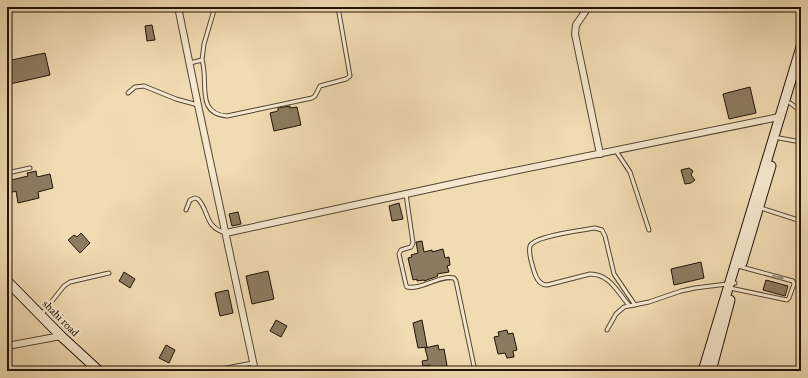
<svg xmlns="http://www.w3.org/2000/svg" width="808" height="378" font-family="'IM FELL Great Primer',serif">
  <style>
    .building { fill: #8d7b60; stroke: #211307 }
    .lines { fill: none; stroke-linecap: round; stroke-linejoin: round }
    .lane-casing { stroke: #554532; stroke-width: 5 }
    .street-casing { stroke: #554532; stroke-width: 8 }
    .secondary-casing { stroke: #211307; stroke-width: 11 }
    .lane { stroke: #f6e8ce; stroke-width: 3 }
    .street { stroke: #f6e8ce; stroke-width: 6 }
    .secondary { stroke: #f6e8ce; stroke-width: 9 }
    .oneway { fill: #968874 }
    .labels { text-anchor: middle; stroke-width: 4; stroke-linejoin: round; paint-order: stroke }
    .street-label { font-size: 11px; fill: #211307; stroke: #f6e8ce }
  </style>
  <rect width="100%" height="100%" fill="#f1dbb3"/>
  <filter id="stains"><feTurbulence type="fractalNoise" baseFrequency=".005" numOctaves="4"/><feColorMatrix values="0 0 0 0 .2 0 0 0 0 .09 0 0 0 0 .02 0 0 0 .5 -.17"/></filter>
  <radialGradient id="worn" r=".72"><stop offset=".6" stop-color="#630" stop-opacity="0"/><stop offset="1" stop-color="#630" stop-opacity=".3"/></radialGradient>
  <g class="building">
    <polygon points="152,25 155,40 147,41 145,26"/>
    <polygon points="45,53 50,75 10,84 7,69 7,61"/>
    <polygon points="750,87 756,113 729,119 723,94"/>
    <polygon points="290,106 290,108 297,107 301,125 274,131 270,113 278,111 278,108"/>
    <polygon points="689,168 693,171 691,175 695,180 691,183 685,184 681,170"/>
    <polygon points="36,171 37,177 50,174 53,188 38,192 39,198 18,203 16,191 9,193 7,181 28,176 27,173"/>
    <polygon points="399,203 403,219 392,221 389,206"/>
    <polygon points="238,212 241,224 232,226 229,214"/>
    <polygon points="81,233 90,243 80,253 68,240 74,235 77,237"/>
    <polygon points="422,241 424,252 432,250 432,252 443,249 445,258 449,257 450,265 447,266 449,272 437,274 438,276 424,281 424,280 417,281 417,279 413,280 408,258 412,257 411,255 418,253 416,242"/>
    <polygon points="701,262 704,278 674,285 671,269"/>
    <polygon points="268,271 274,299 252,304 246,276"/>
    <polygon points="124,272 135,279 130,288 119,281"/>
    <polygon points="766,280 788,286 785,296 763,290"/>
    <polygon points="228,290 233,313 220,316 215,293"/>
    <polygon points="276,320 287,326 281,337 270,331"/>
    <polygon points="422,320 427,347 418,348 413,323"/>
    <polygon points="507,330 508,334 513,333 517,350 513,351 514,357 507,358 505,353 498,354 494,337 499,336 498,332"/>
    <polygon points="166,345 175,350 169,363 159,358"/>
    <polygon points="438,345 439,350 444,349 448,371 431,371 430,365 423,366 422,361 428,360 425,348"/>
  </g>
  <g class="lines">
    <defs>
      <g id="lane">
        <polyline points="202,60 204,44 215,7"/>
        <path d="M190,63L202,60C209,81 195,114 227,116L312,98L315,96L320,86L346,79L350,76L338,7"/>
        <polyline points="128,93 135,87 144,86 176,99 198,105"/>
        <polyline points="790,103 801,111"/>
        <polyline points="779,138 801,142"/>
        <polyline points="616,151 630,172 649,230"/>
        <polyline points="7,173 30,168"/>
        <path d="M406,194L413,243L411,247L401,250L399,254L406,285L407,287C422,290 438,275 454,278L456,281L475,371"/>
        <polyline points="761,208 801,221"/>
        <path d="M186,210L190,200L195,198L198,199C210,212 204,227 226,233"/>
        <polyline points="730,288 787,300 789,298 794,284 793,281 738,266"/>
        <path d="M629,305C617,292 610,274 590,274L547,285C539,285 536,278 534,271C532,264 528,254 530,246C534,236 583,230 595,228L602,230L605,236L614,274L635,305"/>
        <polyline points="41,315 64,286 70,282 109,273"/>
        <polyline points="607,330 616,314 624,307 649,302 681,291 695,288 735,283"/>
        <polyline points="210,371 253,363"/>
      </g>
      <g id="street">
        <polyline points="178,7 198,105 255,371"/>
        <polyline points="585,12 576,25 575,34 600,154"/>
        <polyline points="226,233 475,179 779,117"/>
        <polyline points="7,346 61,336"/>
      </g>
      <g id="secondary">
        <polyline points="742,263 771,166"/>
        <polyline points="7,281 61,336 99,371"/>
        <polyline points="703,371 801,47"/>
        <polyline points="711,371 730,300"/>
      </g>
    </defs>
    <use href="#lane" class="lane-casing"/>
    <use href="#street" class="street-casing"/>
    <use href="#secondary" class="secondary-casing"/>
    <use href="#lane" class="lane"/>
    <use href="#street" class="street"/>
    <use href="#secondary" class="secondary"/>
  </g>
  <defs><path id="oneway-solid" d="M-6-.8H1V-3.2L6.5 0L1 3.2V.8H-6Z"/></defs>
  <use class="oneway" href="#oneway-solid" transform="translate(778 277) rotate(15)"/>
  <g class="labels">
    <g class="street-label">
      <text transform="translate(61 318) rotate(45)" y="4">shahi road</text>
    </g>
  </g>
  <rect width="808" height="378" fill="none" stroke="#f1dbb3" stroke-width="24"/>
  <rect x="8" y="8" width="792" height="362" fill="none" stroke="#211307" stroke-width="2"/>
  <rect x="12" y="12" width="784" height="354" fill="none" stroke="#211307"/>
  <rect width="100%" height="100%" filter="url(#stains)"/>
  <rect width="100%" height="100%" fill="url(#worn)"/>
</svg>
